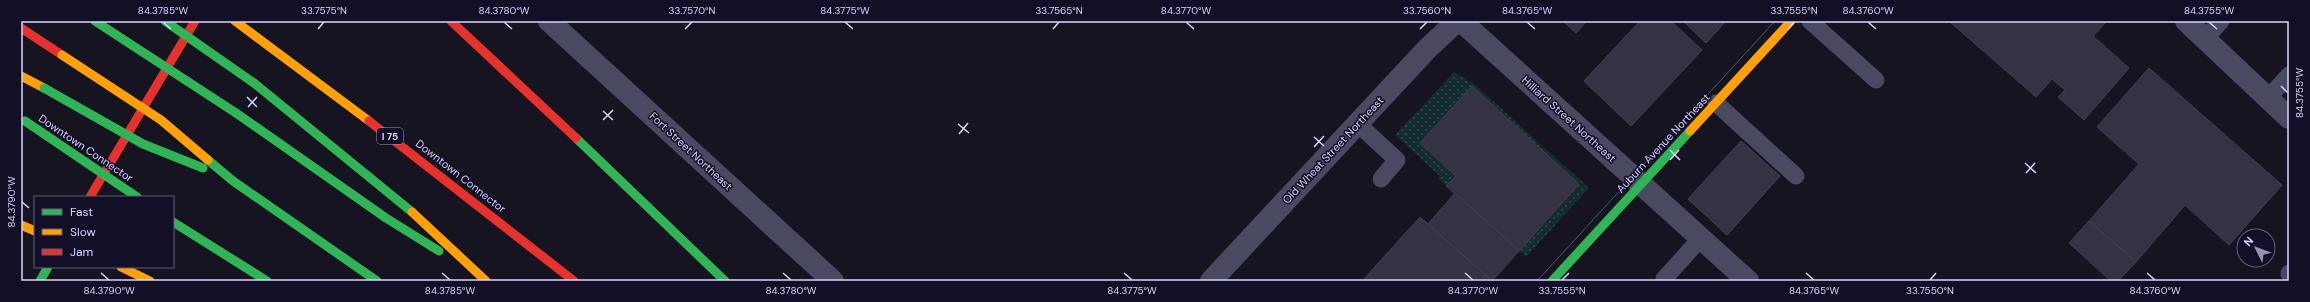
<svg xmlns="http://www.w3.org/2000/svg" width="2310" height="302" font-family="'DM Sans',sans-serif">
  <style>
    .park { fill: url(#park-dots) }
    .building { fill: #343243; stroke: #433f54 }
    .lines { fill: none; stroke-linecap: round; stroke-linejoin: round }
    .lane { stroke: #4a4962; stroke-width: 17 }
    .street { stroke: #4a4962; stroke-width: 22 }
    .fast { stroke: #30b455; stroke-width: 9 }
    .slow { stroke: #ff9f0a; stroke-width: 9 }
    .jam { stroke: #e5322d; stroke-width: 9 }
    .tram { stroke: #43596b; stroke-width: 1 }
    .fast-bridge { stroke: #30b455; stroke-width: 9 }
    .slow-bridge { stroke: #ff9f0a; stroke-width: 9 }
    .ticks { fill: none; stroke: #d9d4ff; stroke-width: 1.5 }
    .labels { text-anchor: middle; stroke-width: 3; stroke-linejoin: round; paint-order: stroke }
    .shield { fill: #130f26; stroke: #9e99be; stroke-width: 1 }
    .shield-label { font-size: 10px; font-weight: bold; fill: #d9d4ff }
    .street-label { font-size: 11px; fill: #d9d4ff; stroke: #130f26 }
    .neatline { fill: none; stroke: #d9d4ff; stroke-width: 1.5 }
    .ticks-label { font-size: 10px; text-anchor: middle; fill: #d9d4ff }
  </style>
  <defs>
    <pattern id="park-dots" width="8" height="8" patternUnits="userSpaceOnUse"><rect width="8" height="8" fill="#132c2d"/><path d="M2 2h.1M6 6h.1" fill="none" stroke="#354a4c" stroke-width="1.8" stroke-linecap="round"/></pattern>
  </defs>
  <rect width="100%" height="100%" fill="#161421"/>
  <polygon class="park" points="1454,72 1473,83 1589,188 1526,257 1438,178 1440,176 1395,135"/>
  <g class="building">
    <polygon points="1563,21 1587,21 1576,33"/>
    <polygon points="1640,21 1671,21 1702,50 1631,126 1584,81"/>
    <polygon points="1683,21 1726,21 1706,43"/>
    <polygon points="1949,21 2107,21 2093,36 2129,68 2084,120 2058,97 2065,90 2052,79 2036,97"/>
    <polygon points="2149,68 2282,185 2229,245 2185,205 2136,262 2089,221 2139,164 2097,127"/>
    <polygon points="1472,86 1579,184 1519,251 1446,186 1456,176 1420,143"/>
    <polygon points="1741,141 1780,176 1727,235 1688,199"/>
    <polygon points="1455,193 1519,251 1492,281 1428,224"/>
    <polygon points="1420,217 1428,224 1492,281 1362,281"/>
    <polygon points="2089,221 2136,262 2118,281 2111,281 2069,243"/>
  </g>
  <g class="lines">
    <g class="lane">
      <polyline points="1810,21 1876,80"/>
      <polyline points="2205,39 2221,21"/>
      <polyline points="2268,98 2289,75"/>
      <polyline points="1716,103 1796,176"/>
      <polyline points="1357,123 1397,160 1381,179"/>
      <polyline points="2289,273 2289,274"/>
      <polyline points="1664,279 1701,238"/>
    </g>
    <g class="street">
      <polyline points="549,21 833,281"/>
      <polyline points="1461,21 1748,281"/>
      <polyline points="2186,21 2289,118"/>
      <polyline points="1211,281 1427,49 1457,21"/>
    </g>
    <g class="fast">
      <polyline points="254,83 412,212"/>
      <polyline points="236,113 386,218 439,251"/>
      <polyline points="576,138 725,281"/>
      <polyline points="208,160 233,181 377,281"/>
      <polyline points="173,222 267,281"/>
      <polyline points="40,281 48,267"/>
      <polyline points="1552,281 1690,131"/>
    </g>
    <g class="slow">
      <polyline points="235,21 369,121"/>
      <polyline points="21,76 44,88"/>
      <polyline points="1690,131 1791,21"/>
      <polyline points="412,212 486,281"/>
      <polyline points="21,225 35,231"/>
      <polyline points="121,267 150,281"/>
    </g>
    <g class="jam">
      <polyline points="451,21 576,138"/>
      <polyline points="21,28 62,55"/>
      <polyline points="369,121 574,281"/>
      <polyline points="90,197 195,21"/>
    </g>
    <polyline class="tram" points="1537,281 1775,21"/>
    <g class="fast-bridge">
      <polyline points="95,21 236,113"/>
      <polyline points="165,21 254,83"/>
      <polyline points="44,88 143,144 203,168"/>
      <polyline points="25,121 137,197"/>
    </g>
    <polyline class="slow-bridge" points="62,55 161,120 208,160"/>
  </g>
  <path class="ticks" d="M163,22L171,29M504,22L512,29M845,22L853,29M1186,22L1194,29M1527,22L1535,29M1868,22L1876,29M2209,22L2217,29M318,29L324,22M685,29L692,22M1053,29L1059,22M1420,29L1427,22M1788,29L1794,22M2281,86L2288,93M247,97L257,107M248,107L257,97M603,111L613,120M603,120L613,110M958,124L969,133M959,134L968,123M1314,137L1324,146M1314,147L1324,136M1670,150L1680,160M1670,160L1679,150M2025,163L2036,173M2026,173L2035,163M22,202L29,208M101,273L109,280M442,273L450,280M783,273L791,280M1124,273L1132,280M1465,273L1473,280M1806,273L1814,280M2147,273L2155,280M1562,280L1569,273M1930,280L1936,273"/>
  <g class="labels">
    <rect class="shield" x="377" y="128" width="26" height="16" rx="3"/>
    <g class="shield-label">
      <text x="390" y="140">I 75</text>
    </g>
    <g class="street-label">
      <text transform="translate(1569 119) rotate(42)" y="4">Hilliard Street Northeast</text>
      <text transform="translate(1663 143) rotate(-47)" y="4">Auburn Avenue Northeast</text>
      <text transform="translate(86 148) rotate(34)" y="4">Downtown Connector</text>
      <text transform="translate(1333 150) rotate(-47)" y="4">Old Wheat Street Northeast</text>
      <text transform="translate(691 151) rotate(43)" y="4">Fort Street Northeast</text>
      <text transform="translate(461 176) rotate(38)" y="4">Downtown Connector</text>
    </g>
  </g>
  <rect width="2310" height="302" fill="none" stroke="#130f26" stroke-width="44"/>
  <rect x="34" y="196" width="140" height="72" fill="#130f26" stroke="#625e7d"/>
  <rect x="42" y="209" width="20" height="6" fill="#30b455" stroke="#625e7d"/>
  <text x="70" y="216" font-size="12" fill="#d9d4ff">Fast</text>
  <rect x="42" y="229" width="20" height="6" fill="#ff9f0a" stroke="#625e7d"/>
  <text x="70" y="236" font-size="12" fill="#d9d4ff">Slow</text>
  <rect x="42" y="249" width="20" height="6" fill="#e5322d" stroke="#625e7d"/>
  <text x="70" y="256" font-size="12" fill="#d9d4ff">Jam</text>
  <g transform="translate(2256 248) rotate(312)"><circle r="19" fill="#130f26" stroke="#625e7d"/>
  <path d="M0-3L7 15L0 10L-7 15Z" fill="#9591b1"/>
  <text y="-6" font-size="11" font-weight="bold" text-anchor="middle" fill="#d9d4ff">N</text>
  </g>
  <rect x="22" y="22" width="2266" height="258" class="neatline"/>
  <g class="ticks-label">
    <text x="163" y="14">84.3785°W</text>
    <text x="324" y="14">33.7575°N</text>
    <text x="504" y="14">84.3780°W</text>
    <text x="692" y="14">33.7570°N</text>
    <text x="845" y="14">84.3775°W</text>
    <text x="1059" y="14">33.7565°N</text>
    <text x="1186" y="14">84.3770°W</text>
    <text x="1427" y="14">33.7560°N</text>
    <text x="1527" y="14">84.3765°W</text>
    <text x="1794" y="14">33.7555°N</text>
    <text x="1868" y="14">84.3760°W</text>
    <text x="2209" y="14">84.3755°W</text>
    <text transform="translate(2299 93) rotate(-90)" y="4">84.3755°W</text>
    <text transform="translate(11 202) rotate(-90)" y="4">84.3790°W</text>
    <text x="109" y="294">84.3790°W</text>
    <text x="450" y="294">84.3785°W</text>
    <text x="791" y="294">84.3780°W</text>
    <text x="1132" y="294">84.3775°W</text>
    <text x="1473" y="294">84.3770°W</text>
    <text x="1562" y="294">33.7555°N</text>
    <text x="1814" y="294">84.3765°W</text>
    <text x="1930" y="294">33.7550°N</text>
    <text x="2155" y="294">84.3760°W</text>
  </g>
</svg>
